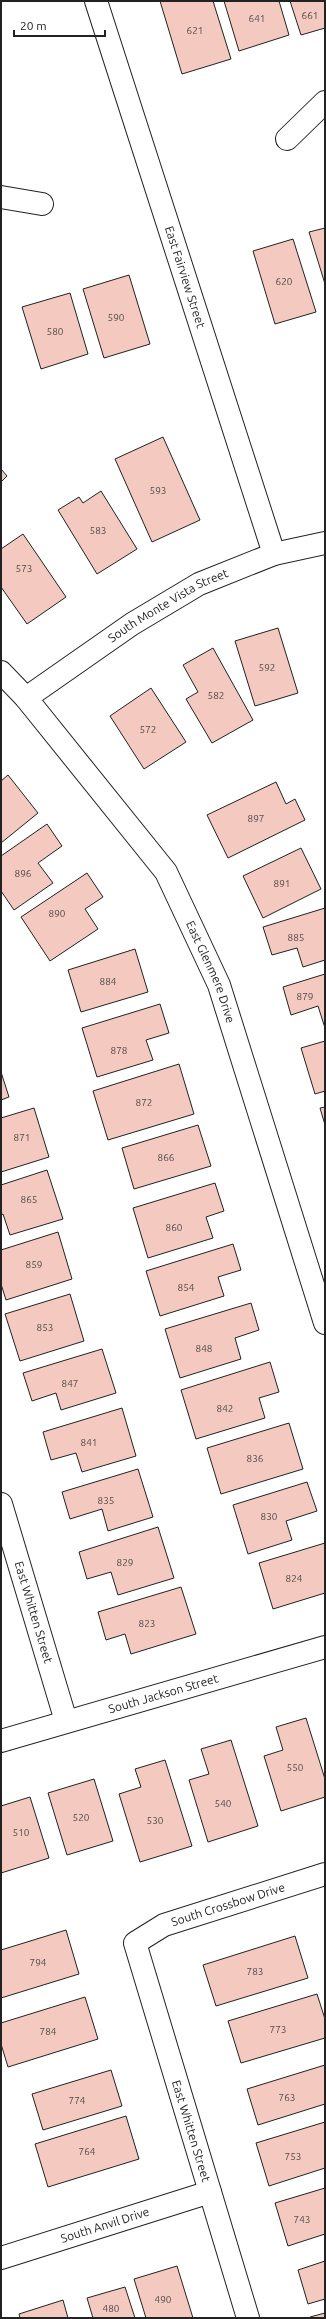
<svg xmlns="http://www.w3.org/2000/svg" width="326" height="2319" font-family="Ubuntu,sans-serif">
  <style>
    .building { fill: #f3c9c0; stroke: #222 }
    .lines { fill: none; stroke-linecap: round; stroke-linejoin: round }
    .minor-casing { stroke: #222; stroke-width: 24 }
    .minor { stroke: #fff; stroke-width: 22 }
    .labels { text-anchor: middle; stroke-width: 3; stroke-linejoin: round; paint-order: stroke }
    .number-label { font-size: 10px; fill: #564c4a }
    .street-label { font-size: 12px; fill: #222; stroke: #fff }
  </style>
  <rect width="100%" height="100%" fill="#fff"/>
  <g class="building">
    <polygon points="160,1 213,1 231,59 182,74"/>
    <polygon points="224,1 279,1 289,35 239,51"/>
    <polygon points="290,1 325,1 325,28 301,35"/>
    <polygon points="325,228 325,284 309,232"/>
    <polygon points="293,239 316,312 275,324 253,251"/>
    <polygon points="129,275 150,344 104,358 83,289"/>
    <polygon points="70,293 88,354 41,369 22,307"/>
    <polygon points="163,437 200,520 152,542 115,459"/>
    <polygon points="1,469 7,476 1,482"/>
    <polygon points="101,491 137,549 97,574 58,510 79,497 83,503"/>
    <polygon points="23,534 66,597 27,624 1,587 1,549"/>
    <polygon points="278,628 298,693 255,706 235,641"/>
    <polygon points="213,648 253,720 212,743 186,699 198,692 183,665"/>
    <polygon points="151,688 186,742 144,769 110,716"/>
    <polygon points="8,775 38,813 1,843 1,781"/>
    <polygon points="276,782 286,804 295,799 305,820 228,858 207,815"/>
    <polygon points="47,824 62,846 38,863 53,883 14,910 1,891 1,856"/>
    <polygon points="301,848 321,889 263,918 243,876"/>
    <polygon points="87,873 103,897 85,909 98,929 50,961 21,917"/>
    <polygon points="325,908 325,960 303,967 297,948 272,955 263,927"/>
    <polygon points="135,949 148,992 81,1012 68,970"/>
    <polygon points="325,974 325,1028 318,1006 291,1015 283,987"/>
    <polygon points="160,1004 169,1033 146,1040 153,1060 97,1077 82,1028"/>
    <polygon points="325,1041 325,1091 315,1094 301,1048"/>
    <polygon points="179,1064 194,1114 108,1140 93,1091"/>
    <polygon points="1,1072 9,1097 1,1100"/>
    <polygon points="325,1107 325,1125 320,1108"/>
    <polygon points="34,1108 49,1157 1,1172 1,1118"/>
    <polygon points="198,1125 211,1166 134,1189 122,1148"/>
    <polygon points="47,1170 63,1219 10,1235 3,1214 1,1215 1,1185"/>
    <polygon points="215,1183 224,1211 206,1217 213,1238 148,1258 133,1208"/>
    <polygon points="58,1232 72,1279 6,1300 1,1284 1,1250"/>
    <polygon points="233,1244 241,1270 218,1277 224,1296 160,1316 146,1271"/>
    <polygon points="70,1294 84,1341 20,1361 5,1314"/>
    <polygon points="251,1303 259,1330 235,1338 241,1359 180,1378 165,1329"/>
    <polygon points="102,1349 116,1393 61,1410 56,1393 32,1401 23,1373"/>
    <polygon points="270,1362 279,1392 259,1398 265,1418 196,1439 181,1390"/>
    <polygon points="122,1408 136,1456 82,1472 76,1453 51,1460 43,1432"/>
    <polygon points="289,1423 303,1469 221,1494 207,1448"/>
    <polygon points="138,1469 153,1517 108,1531 102,1509 70,1519 62,1492"/>
    <polygon points="307,1482 317,1511 286,1521 292,1540 248,1554 233,1505"/>
    <polygon points="158,1527 174,1578 118,1595 111,1572 87,1579 79,1552"/>
    <polygon points="325,1543 325,1593 273,1609 259,1563"/>
    <polygon points="181,1587 196,1634 131,1654 125,1634 106,1640 98,1612"/>
    <polygon points="306,1718 325,1779 325,1797 281,1811 264,1756 283,1750 276,1727"/>
    <polygon points="231,1740 258,1826 208,1842 189,1780 209,1774 201,1749"/>
    <polygon points="165,1760 192,1846 140,1862 119,1794 141,1787 135,1769"/>
    <polygon points="94,1779 113,1841 67,1855 48,1793"/>
    <polygon points="30,1797 49,1858 1,1873 1,1806"/>
    <polygon points="66,1930 79,1974 1,1998 1,1950"/>
    <polygon points="295,1936 308,1978 216,2006 203,1965"/>
    <polygon points="317,1994 325,2019 325,2038 241,2063 228,2021"/>
    <polygon points="85,1997 98,2039 8,2067 1,2044 1,2023"/>
    <polygon points="325,2065 325,2104 258,2125 247,2089"/>
    <polygon points="111,2070 122,2106 43,2130 32,2094"/>
    <polygon points="126,2116 139,2159 48,2187 35,2144"/>
    <polygon points="325,2122 325,2168 269,2186 256,2143"/>
    <polygon points="325,2188 325,2234 288,2246 275,2203"/>
    <polygon points="325,2261 325,2299 308,2304 298,2270"/>
    <polygon points="177,2266 193,2318 146,2318 134,2279"/>
    <polygon points="125,2287 135,2318 93,2318 87,2298"/>
    <polygon points="63,2300 68,2318 20,2318 19,2314"/>
    <polygon points="325,2313 325,2318 310,2318 310,2317"/>
  </g>
  <g class="lines">
    <defs>
      <g id="minor">
        <path id="s1" d="M96,1L274,554"/>
        <polyline points="287,139 325,102"/>
        <polyline points="1,197 42,204"/>
        <path id="s2" d="M1,672L26,698L166,872L219,985L325,1323"/>
        <path id="s3" d="M26,698L132,624L199,584L274,554L325,543"/>
        <path id="s4" d="M1,1504L66,1721"/>
        <path id="s5" d="M1,1741L325,1647"/>
        <path id="s6" d="M1,2258L210,2192"/>
        <path id="s7" d="M248,2318L135,1943L164,1925L325,1874"/>
      </g>
    </defs>
    <use href="#minor" class="minor-casing"/>
    <use href="#minor" class="minor"/>
  </g>
  <g class="labels">
    <g class="number-label">
      <text x="310" y="19">661</text>
      <text x="257" y="22">641</text>
      <text x="195" y="34">621</text>
      <text x="284" y="285">620</text>
      <text x="116" y="321">590</text>
      <text x="55" y="335">580</text>
      <text x="158" y="494">593</text>
      <text x="98" y="534">583</text>
      <text x="24" y="572">573</text>
      <text x="267" y="671">592</text>
      <text x="216" y="699">582</text>
      <text x="148" y="733">572</text>
      <text x="256" y="822">897</text>
      <text x="23" y="877">896</text>
      <text x="282" y="887">891</text>
      <text x="57" y="917">890</text>
      <text x="296" y="941">885</text>
      <text x="108" y="985">884</text>
      <text x="305" y="1000">879</text>
      <text x="119" y="1054">878</text>
      <text x="144" y="1106">872</text>
      <text x="22" y="1141">871</text>
      <text x="166" y="1161">866</text>
      <text x="29" y="1203">865</text>
      <text x="174" y="1231">860</text>
      <text x="34" y="1268">859</text>
      <text x="186" y="1291">854</text>
      <text x="45" y="1331">853</text>
      <text x="204" y="1352">848</text>
      <text x="70" y="1387">847</text>
      <text x="225" y="1412">842</text>
      <text x="89" y="1446">841</text>
      <text x="255" y="1462">836</text>
      <text x="106" y="1504">835</text>
      <text x="269" y="1520">830</text>
      <text x="125" y="1566">829</text>
      <text x="294" y="1582">824</text>
      <text x="147" y="1627">823</text>
      <text x="295" y="1771">550</text>
      <text x="223" y="1807">540</text>
      <text x="81" y="1821">520</text>
      <text x="155" y="1824">530</text>
      <text x="21" y="1836">510</text>
      <text x="38" y="1966">794</text>
      <text x="255" y="1975">783</text>
      <text x="278" y="2033">773</text>
      <text x="48" y="2035">784</text>
      <text x="287" y="2101">763</text>
      <text x="77" y="2104">774</text>
      <text x="87" y="2155">764</text>
      <text x="293" y="2160">753</text>
      <text x="302" y="2223">743</text>
      <text x="163" y="2303">490</text>
      <text x="111" y="2312">480</text>
    </g>
    <g class="street-label">
      <text dy="4" stroke="none"><textPath href="#s1" startOffset="290">East Fairview Street</textPath></text>
      <text dy="4" stroke="none"><textPath href="#s3" startOffset="170">South Monte Vista Street</textPath></text>
      <text dy="4" stroke="none"><textPath href="#s2" startOffset="369">East Glenmere Drive</textPath></text>
      <text dy="4" stroke="none"><textPath href="#s4" startOffset="113">East Whitten Street</textPath></text>
      <text dy="4" stroke="none"><textPath href="#s5" startOffset="169">South Jackson Street</textPath></text>
      <text dy="4" stroke="none"><textPath href="#s7" startOffset="493">South Crossbow Drive</textPath></text>
      <text transform="translate(191 2131) rotate(73)" y="4">East Whitten Street</text>
      <text dy="4" stroke="none"><textPath href="#s6" startOffset="109">South Anvil Drive</textPath></text>
    </g>
  </g>
  <rect width="326" height="2319" fill="none" stroke="#222222" stroke-width="4"/>
  <path d="M14 30v6h91v-6" fill="none" stroke="#222222" stroke-width="2"/>
  <text x="20" y="30" font-size="12" fill="#222222" stroke="#ffffff" stroke-width="3" paint-order="stroke">20 m</text>
</svg>
